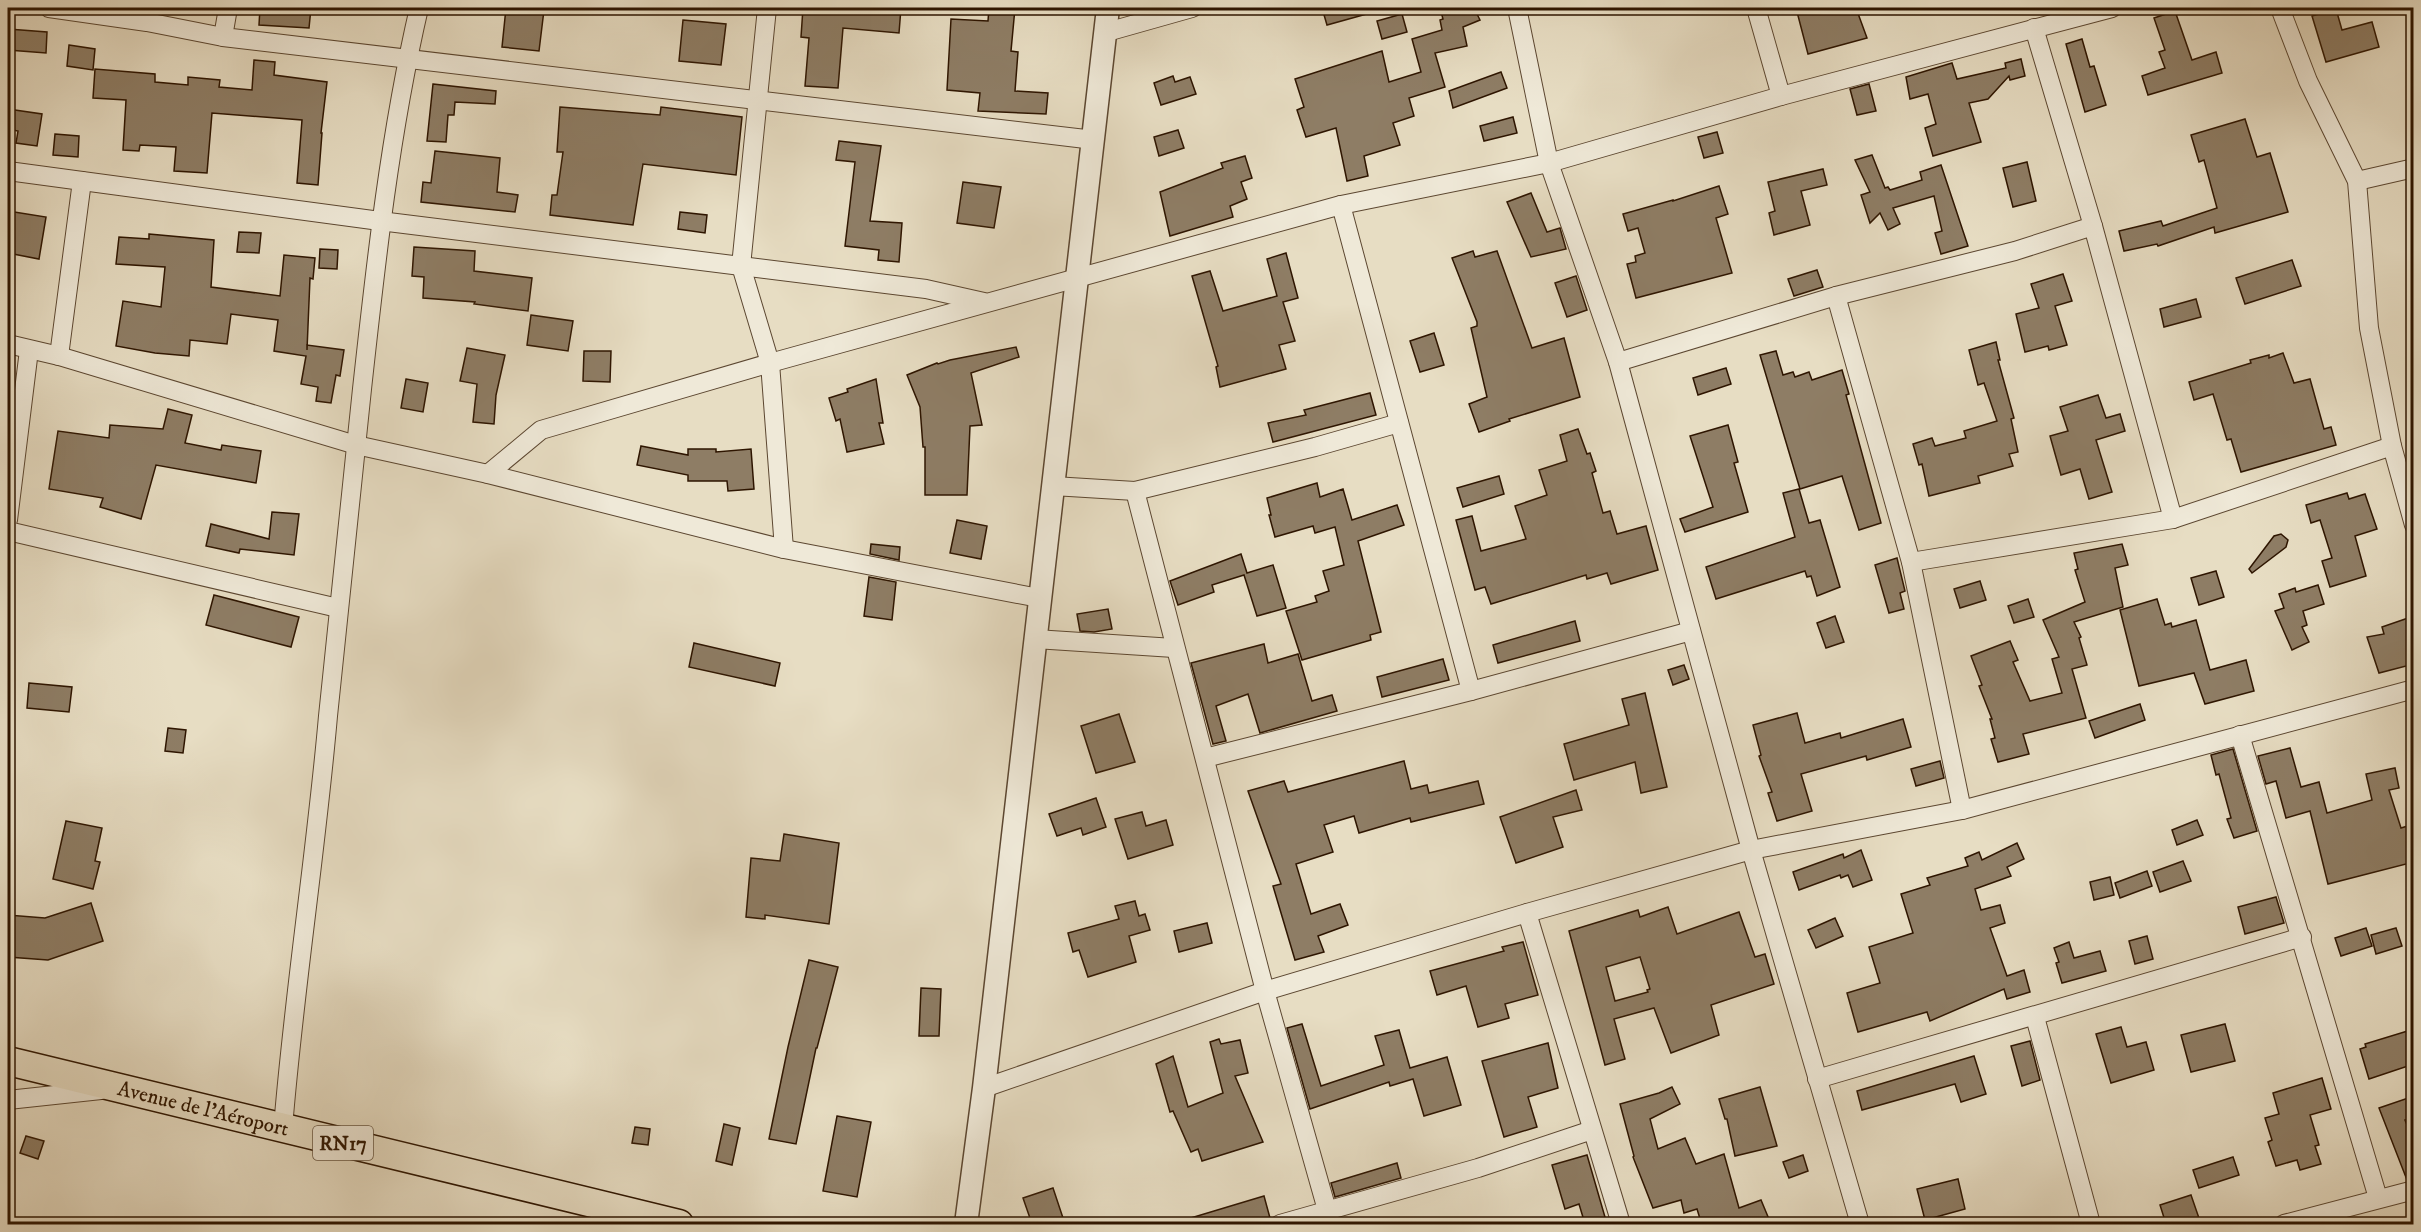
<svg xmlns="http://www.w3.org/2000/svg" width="2421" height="1232" font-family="'IM FELL DW Pica',serif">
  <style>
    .building { fill: #8e7d65; stroke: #2e1500; stroke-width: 1.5; fill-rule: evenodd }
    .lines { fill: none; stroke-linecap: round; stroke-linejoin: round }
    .minor-casing { stroke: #5c4731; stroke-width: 20 }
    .tertiary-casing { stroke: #5c4731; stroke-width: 25 }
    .primary-casing { stroke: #2e1500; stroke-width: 31 }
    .minor { stroke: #efe9d8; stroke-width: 18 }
    .tertiary { stroke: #efe9d8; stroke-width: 22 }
    .primary { stroke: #e7ddc3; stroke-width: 28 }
    .labels { text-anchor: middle; stroke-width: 4.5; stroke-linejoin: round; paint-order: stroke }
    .shield { fill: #efe9d8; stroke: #685541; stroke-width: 1.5 }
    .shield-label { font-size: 20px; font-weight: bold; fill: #2e1500 }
    .street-label { font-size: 21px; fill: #2e1500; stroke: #efe9d8 }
  </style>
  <rect width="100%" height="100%" fill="#e7ddc3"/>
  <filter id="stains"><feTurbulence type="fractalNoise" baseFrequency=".00333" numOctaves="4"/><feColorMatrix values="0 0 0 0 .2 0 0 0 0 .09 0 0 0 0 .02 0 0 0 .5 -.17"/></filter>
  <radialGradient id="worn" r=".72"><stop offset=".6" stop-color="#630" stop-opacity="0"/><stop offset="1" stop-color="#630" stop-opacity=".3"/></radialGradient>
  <g class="building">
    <polygon points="260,8 311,8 309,28 259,25"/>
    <polygon points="506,8 544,10 539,51 502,47"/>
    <polygon points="803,8 901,8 899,33 843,28 838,88 805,86 809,38 801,37"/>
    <polygon points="989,8 1015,8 1011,51 1018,52 1015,91 1048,93 1046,114 978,111 980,93 947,90 951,19 988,21"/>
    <polygon points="1322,8 1373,8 1374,12 1327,25"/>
    <polygon points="1440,8 1474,8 1480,20 1463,27 1467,46 1435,53 1445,87 1409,98 1414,116 1393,123 1400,145 1364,156 1368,176 1347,181 1336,128 1306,137 1297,110 1304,107 1295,79 1382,51 1389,82 1421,72 1412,39 1442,30 1440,20 1443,19"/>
    <polygon points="1796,8 1856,8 1867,38 1808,54"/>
    <polygon points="2336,9 2342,30 2372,22 2379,47 2326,62 2312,16"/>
    <polygon points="2175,11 2192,60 2216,52 2222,73 2148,95 2142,76 2165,68 2159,52 2165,50 2154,18"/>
    <polygon points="1402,14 1407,32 1382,39 1377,21"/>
    <polygon points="683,20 726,24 721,65 679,61"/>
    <polygon points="8,29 47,32 46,53 8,50"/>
    <polygon points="2082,39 2090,67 2094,66 2106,105 2085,112 2066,44"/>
    <polygon points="69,45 95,49 93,70 67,66"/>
    <polygon points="2021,59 2025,76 2010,80 2009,76 1988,99 1969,103 1981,142 1933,156 1925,128 1936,124 1928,94 1910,99 1906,77 1952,63 1957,79 2006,68 2005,63"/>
    <polygon points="254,60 275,62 274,75 327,82 321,133 322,133 318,185 297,183 302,120 212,113 207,173 174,171 176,147 140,145 139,151 123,150 126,100 93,98 95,69 155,74 155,82 188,85 188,77 220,80 219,87 252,90"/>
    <polygon points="1501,72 1507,88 1453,108 1449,91"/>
    <polygon points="1173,76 1175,82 1190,77 1196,94 1161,105 1154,83"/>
    <polygon points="433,84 496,91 495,104 455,102 454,115 448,115 446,142 427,141"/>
    <polygon points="1869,84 1876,111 1857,115 1850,89"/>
    <polygon points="560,107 660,115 661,107 742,117 736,175 643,164 633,225 550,215 552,195 557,195 563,152 557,152"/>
    <polygon points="8,109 42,114 37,146 16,143 18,131 8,129"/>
    <polygon points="1513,117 1517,133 1484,141 1480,126"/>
    <polygon points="2245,119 2257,157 2270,153 2288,212 2215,233 2214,227 2158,246 2157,244 2124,251 2119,231 2161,221 2163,226 2217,208 2204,160 2199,162 2191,135"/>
    <polygon points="1178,130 1184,148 1159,156 1154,137"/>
    <polygon points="1717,132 1723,153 1704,158 1698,137"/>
    <polygon points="55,134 79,136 78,157 53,155"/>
    <polygon points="839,141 881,146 870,221 902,223 899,262 878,260 879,250 845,246 855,162 836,160"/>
    <polygon points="435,151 500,158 497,192 518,195 515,212 421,202 423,182 431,183"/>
    <polygon points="1872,155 1885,188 1888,187 1890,190 1922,180 1920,172 1941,165 1968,246 1941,254 1935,233 1942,231 1934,196 1893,208 1900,224 1888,230 1880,213 1870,223 1861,195 1870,192 1855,160"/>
    <polygon points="1245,156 1252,178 1241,182 1247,199 1230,206 1233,217 1170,236 1160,192 1223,168 1221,163"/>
    <polygon points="2027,162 2036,201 2013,207 2003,168"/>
    <polygon points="1823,169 1827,185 1801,191 1810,225 1774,235 1769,213 1775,211 1768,182"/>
    <polygon points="963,182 1001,187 994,228 957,223"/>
    <polygon points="1719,186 1728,214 1716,218 1732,273 1636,298 1627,264 1636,262 1635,256 1645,253 1638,228 1628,231 1623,214 1673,200 1673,201"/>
    <polygon points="1531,193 1547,232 1560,228 1566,249 1531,257 1507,202"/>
    <polygon points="8,211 46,217 39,259 8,253"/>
    <polygon points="680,212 707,215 705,233 678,229"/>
    <polygon points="239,232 261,233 259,253 237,252"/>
    <polygon points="149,234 214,240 211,287 280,296 284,255 315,258 313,279 310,278 307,350 307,345 344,350 340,376 336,375 331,403 316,401 318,387 301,384 306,356 274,351 278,320 231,314 227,344 190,340 189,356 155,353 116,346 123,301 161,307 165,267 116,264 119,237 149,239"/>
    <polygon points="414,247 475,251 474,271 532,278 528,311 474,304 475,302 423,298 424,277 412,276"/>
    <polygon points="320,249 338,250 337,269 319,268"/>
    <polygon points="1473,251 1475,257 1497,251 1532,348 1564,338 1580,397 1509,419 1510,421 1479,432 1469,404 1487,397 1471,328 1477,326 1477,322 1452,258"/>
    <polygon points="1286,253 1298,298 1283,302 1295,341 1279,345 1286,369 1220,387 1216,367 1218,366 1192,276 1210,271 1223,311 1277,296 1267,259"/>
    <polygon points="2292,260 2301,286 2245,304 2236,278"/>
    <polygon points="1817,270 1823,287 1794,296 1788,279"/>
    <polygon points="2063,274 2072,301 2055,306 2067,345 2049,350 2048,346 2025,352 2016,314 2039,308 2031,284"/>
    <polygon points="1576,276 1587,310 1567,317 1555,283"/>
    <polygon points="2196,299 2201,317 2164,327 2160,309"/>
    <polygon points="531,315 573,321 568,351 527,345"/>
    <polygon points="1434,333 1444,365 1420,372 1410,341"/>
    <polygon points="1996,342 2000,360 1998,360 2014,418 2011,419 2018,452 2009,454 2013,466 1978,476 1980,483 1929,496 1922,464 1919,465 1913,444 1932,438 1935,446 1966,438 1964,431 1997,421 1984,383 1978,385 1969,350"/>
    <polygon points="1016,347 1019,357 971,373 982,425 970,426 967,495 925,495 925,447 923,447 920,407 907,375 937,363 938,364 950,360"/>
    <polygon points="467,348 505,355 496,395 494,424 473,422 477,384 460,381"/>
    <polygon points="584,351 611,351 610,382 583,381"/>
    <polygon points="1776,351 1783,375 1793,372 1795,377 1809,372 1812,380 1842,370 1849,394 1846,395 1881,523 1859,530 1842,476 1800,489 1760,355"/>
    <polygon points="2283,353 2294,383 2310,379 2324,429 2331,427 2336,445 2241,472 2231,439 2227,440 2213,394 2194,400 2189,382 2251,363 2250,360 2269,355 2269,358"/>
    <polygon points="1726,368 1731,384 1698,395 1693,378"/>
    <polygon points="406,379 428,383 423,412 401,408"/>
    <polygon points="876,379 883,423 879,423 884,444 847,452 840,419 836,421 829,398 848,392 847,389"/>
    <polygon points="1370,393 1376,415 1273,442 1268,423 1306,415 1304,410"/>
    <polygon points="2098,395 2106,418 2120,414 2125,431 2096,440 2112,492 2089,499 2080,469 2061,475 2050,436 2068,431 2060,407"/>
    <polygon points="168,409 192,415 185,443 221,450 222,445 261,451 256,483 156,465 141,519 100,507 103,498 49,489 58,431 109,438 110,425 163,429"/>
    <polygon points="1728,425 1738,462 1734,463 1748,512 1685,532 1680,519 1713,507 1690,436"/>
    <polygon points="1578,429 1587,454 1590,453 1596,471 1592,473 1603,513 1610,511 1617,534 1646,526 1658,570 1611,584 1607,573 1587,579 1586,575 1491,604 1485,587 1475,590 1456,520 1472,516 1481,551 1526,539 1515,506 1547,495 1539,470 1567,461 1560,435"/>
    <polygon points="641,446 688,455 688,449 716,449 716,452 751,449 754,489 728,491 727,481 688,481 688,475 637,465"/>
    <polygon points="1499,476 1504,494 1463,507 1457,488"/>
    <polygon points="1317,483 1320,497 1343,489 1352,520 1397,505 1404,525 1358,541 1381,632 1370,635 1371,640 1302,660 1286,611 1317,602 1315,596 1329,591 1323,571 1344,565 1335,527 1315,533 1313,526 1275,537 1269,515 1271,515 1267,498"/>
    <polygon points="1799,489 1809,523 1820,520 1840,587 1817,596 1811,576 1807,577 1805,571 1716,599 1706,567 1795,537 1783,493"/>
    <polygon points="2347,493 2349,499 2365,494 2377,529 2355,536 2366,576 2330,587 2322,561 2332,558 2320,520 2311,523 2306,505"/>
    <polygon points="272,512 299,514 294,555 240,549 239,553 206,546 211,524 269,539"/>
    <polygon points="957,520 987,526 981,559 950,553"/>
    <polygon points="2281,534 2288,540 2286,547 2252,573 2249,569 2274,536"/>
    <polygon points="871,544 900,547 899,560 870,554"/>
    <polygon points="2122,544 2128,565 2115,568 2123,607 2074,622 2081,637 2079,638 2087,665 2072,669 2086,718 2023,734 2029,754 1998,762 1991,739 1995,738 1990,719 1992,719 1979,686 1982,685 1971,656 2010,641 2018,660 2013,662 2030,701 2062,693 2052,659 2059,657 2043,620 2085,602 2075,570 2078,569 2074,553"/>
    <polygon points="1241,554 1247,573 1273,565 1286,608 1257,616 1244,575 1212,585 1214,592 1178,605 1170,581"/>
    <polygon points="1897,558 1905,591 1900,593 1904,609 1889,613 1875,565"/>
    <polygon points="2216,571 2224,597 2199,605 2191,578"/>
    <polygon points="869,577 896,582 892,620 864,616"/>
    <polygon points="1980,581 1986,600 1960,608 1954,589"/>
    <polygon points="2318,585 2324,604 2303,611 2307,625 2302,627 2309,642 2292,650 2275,611 2284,608 2279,594 2295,588 2296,592"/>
    <polygon points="214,595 299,617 291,647 206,625"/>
    <polygon points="2028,599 2034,617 2014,623 2008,606"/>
    <polygon points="2157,599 2165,625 2171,623 2172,627 2196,620 2210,670 2246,660 2254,691 2205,704 2194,673 2139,686 2120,610"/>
    <polygon points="1108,609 1112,629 1094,632 1080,631 1077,614"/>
    <polygon points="1835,616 1844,642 1826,648 1817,623"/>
    <polygon points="2411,617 2414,627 2414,664 2379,673 2367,637 2384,634 2382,627"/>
    <polygon points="1575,621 1580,641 1498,663 1493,645"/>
    <polygon points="694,643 780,663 775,686 689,667"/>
    <polygon points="1264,644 1268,663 1298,654 1312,701 1332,695 1337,711 1260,733 1248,694 1216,706 1226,741 1213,744 1191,663"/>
    <polygon points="1443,659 1449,680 1382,697 1377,677"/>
    <polygon points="1684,665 1689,679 1673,685 1668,670"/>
    <polygon points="29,683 72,687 69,712 27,708"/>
    <polygon points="1645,693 1667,787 1641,793 1635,762 1574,780 1564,744 1629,725 1622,699"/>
    <polygon points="2140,704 2145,720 2095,738 2089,721"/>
    <polygon points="1797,713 1805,743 1840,733 1841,738 1903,719 1911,747 1867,760 1866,756 1801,774 1812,811 1777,821 1768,793 1772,792 1759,756 1761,755 1753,725"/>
    <polygon points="1119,714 1135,762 1096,773 1081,726"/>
    <polygon points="168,728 186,730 183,753 165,751"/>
    <polygon points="2290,748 2301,787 2319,782 2327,813 2372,800 2366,774 2395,768 2399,788 2389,790 2401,828 2414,824 2414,862 2328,884 2310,811 2286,818 2276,781 2266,784 2258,756"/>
    <polygon points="2233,749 2257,831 2234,838 2227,819 2231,818 2219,774 2216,775 2211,755"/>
    <polygon points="1404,761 1411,789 1427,785 1429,793 1478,781 1484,804 1411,822 1410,818 1359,833 1354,816 1324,825 1333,852 1296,864 1311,914 1340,904 1348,925 1318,936 1324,952 1295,960 1273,886 1281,884 1248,791 1284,781 1288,792"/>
    <polygon points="1940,761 1944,778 1916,786 1911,769"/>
    <polygon points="1576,790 1582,810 1553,817 1563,847 1516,863 1500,817"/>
    <polygon points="1096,798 1106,827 1083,835 1081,828 1057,836 1049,814"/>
    <polygon points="1142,812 1146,826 1166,820 1173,845 1128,859 1115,819"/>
    <polygon points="2197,820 2203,835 2177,845 2172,830"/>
    <polygon points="66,821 102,828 95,861 100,862 93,889 53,879"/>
    <polygon points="784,834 839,843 829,924 765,915 765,919 746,917 751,858 780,861"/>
    <polygon points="2017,843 2024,859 2007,867 2011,876 1975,889 1981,910 2000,905 2005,923 1990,928 2007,976 2024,970 2030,992 2007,999 2004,989 1930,1021 1927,1012 1858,1032 1847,993 1880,983 1869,947 1913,933 1901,894 1930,885 1927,878 1968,866 1965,858 1979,852 1982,860"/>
    <polygon points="1861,850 1872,880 1853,887 1848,875 1841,878 1840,875 1799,890 1793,872 1843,854 1844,858"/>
    <polygon points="2183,861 2191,881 2160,892 2153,872"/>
    <polygon points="2147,871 2152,886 2120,898 2115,883"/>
    <polygon points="2110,877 2114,895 2094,900 2090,882"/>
    <polygon points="2276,897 2284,923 2245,934 2238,907"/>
    <polygon points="1135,901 1139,916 1145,914 1150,930 1129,936 1136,962 1088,977 1079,950 1073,952 1068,933 1119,919 1115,906"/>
    <polygon points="91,903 103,941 48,960 8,957 8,915 45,918"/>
    <path d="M1668,907L1677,934L1739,912L1755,957L1765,954L1774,984L1711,1005L1719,1035L1671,1053L1654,1008L1614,1019L1625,1059L1605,1065L1569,931L1638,910L1640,917ZM1640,957L1650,989L1647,990L1648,992L1615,1001L1606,967Z"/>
    <polygon points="1835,918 1843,936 1816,948 1808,930"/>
    <polygon points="1207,923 1212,943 1179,952 1174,931"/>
    <polygon points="2366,928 2372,946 2341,956 2335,938"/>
    <polygon points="2396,928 2402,946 2376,954 2371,935"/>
    <polygon points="2147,936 2153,959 2135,964 2129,941"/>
    <polygon points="1523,942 1538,995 1505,1004 1509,1018 1478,1027 1466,986 1437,995 1430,971 1504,951 1502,947"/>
    <polygon points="2069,942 2074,958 2100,951 2106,971 2062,983 2056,963 2059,962 2054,948"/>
    <polygon points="809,960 838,967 817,1048 816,1048 796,1144 769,1139 788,1047"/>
    <polygon points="921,988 941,989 939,1036 919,1036"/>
    <polygon points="1302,1024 1321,1086 1384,1065 1375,1036 1399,1030 1410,1068 1447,1057 1461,1105 1424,1116 1413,1079 1390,1086 1389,1082 1310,1109 1287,1028"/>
    <polygon points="2225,1024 2235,1061 2191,1072 2181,1035"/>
    <polygon points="2121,1027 2127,1047 2146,1042 2154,1070 2111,1083 2096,1034"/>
    <polygon points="2414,1029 2414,1064 2369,1079 2360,1049 2366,1047 2365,1044"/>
    <polygon points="1219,1039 1221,1044 1240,1040 1248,1073 1235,1076 1263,1142 1202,1161 1198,1149 1191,1152 1173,1111 1170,1112 1156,1064 1173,1056 1188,1107 1223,1093 1210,1042"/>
    <polygon points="2030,1041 2040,1080 2022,1086 2011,1046"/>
    <polygon points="1548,1043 1558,1088 1528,1097 1537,1127 1504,1137 1482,1061"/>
    <polygon points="1974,1056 1986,1094 1961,1102 1955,1084 1862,1110 1857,1091"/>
    <polygon points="2322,1078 2331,1109 2310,1115 2319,1145 2315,1146 2321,1164 2300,1170 2297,1160 2276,1166 2268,1142 2272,1140 2265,1118 2279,1114 2273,1093"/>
    <polygon points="1672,1087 1680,1104 1650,1119 1658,1149 1685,1138 1696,1164 1724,1154 1739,1208 1761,1200 1771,1224 1699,1224 1701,1222 1697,1209 1684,1213 1681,1200 1653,1208 1633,1157 1634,1156 1620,1104 1659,1093"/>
    <polygon points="1760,1087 1777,1146 1735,1156 1727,1119 1725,1119 1719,1099"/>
    <polygon points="2414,1096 2414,1118 2405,1120 2414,1142 2414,1179 2407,1180 2379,1108"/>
    <polygon points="837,1116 871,1122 857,1197 823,1191"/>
    <polygon points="724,1124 740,1128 732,1165 716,1161"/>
    <polygon points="635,1127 650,1129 648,1145 632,1143"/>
    <polygon points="26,1136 44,1141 38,1159 20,1153"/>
    <polygon points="1587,1155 1607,1224 1585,1224 1579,1204 1565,1209 1552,1165"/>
    <polygon points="1803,1155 1808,1171 1789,1178 1783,1162"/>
    <polygon points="2233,1157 2239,1175 2199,1188 2193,1170"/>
    <polygon points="1397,1163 1401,1178 1335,1197 1331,1183"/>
    <polygon points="1958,1179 1965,1209 1925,1220 1917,1189"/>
    <polygon points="1053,1188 1065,1224 1032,1224 1023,1198"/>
    <polygon points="2191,1195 2201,1224 2166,1224 2160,1205"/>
    <polygon points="1264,1196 1270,1218 1249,1224 1185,1224 1184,1220"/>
  </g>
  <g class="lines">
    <defs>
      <g id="minor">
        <polyline points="49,8 147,22 223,37"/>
        <polyline points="228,8 223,37 1094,140"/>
        <polyline points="767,8 741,266 770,363 784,549"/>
        <polyline points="1517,8 1549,163 1618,362 1751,850 1860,1224"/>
        <polyline points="1756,8 1781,96"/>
        <polyline points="2280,8 2308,81 2357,181 2369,328 2392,446 2414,525"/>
        <polyline points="2034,28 2093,226 2173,519"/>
        <polyline points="1107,32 1192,8"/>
        <polyline points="8,171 380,221 926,289 984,302"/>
        <polyline points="2357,181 2414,168"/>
        <polyline points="1341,205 1471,691"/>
        <polyline points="1836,296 1911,562 1962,810"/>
        <polyline points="8,344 59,356 356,445 488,474 784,549 1039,598"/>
        <polyline points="59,356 82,181"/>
        <polyline points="1618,362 1836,296 2015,251 2093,226"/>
        <polyline points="488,474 541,430 770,363 1341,205 1549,163 1781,96 2112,8"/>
        <polyline points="1053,486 1135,491 1315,447 1399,423"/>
        <polyline points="1135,491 1265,991 1327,1210"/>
        <polyline points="8,520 29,350"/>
        <polyline points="8,531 338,608"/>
        <polyline points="1911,562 2173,519 2392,446"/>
        <polyline points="1035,639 1174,648"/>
        <polyline points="2240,735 2378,1198"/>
        <polyline points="1205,758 1471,691 1691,631"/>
        <polyline points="1527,913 1621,1224"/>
        <polyline points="2035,1017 2091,1224"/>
        <polyline points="1817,1079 2302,937"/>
        <polyline points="984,1088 1265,991 1527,913 1751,850 1962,810 2414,689"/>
        <polyline points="8,1100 101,1090"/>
        <path d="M283,1128C294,990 316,854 328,716C339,607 351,498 362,389C376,261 390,133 419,8"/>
        <polyline points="1280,1224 1478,1168 1592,1130"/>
        <polyline points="2284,1224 2414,1190"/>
      </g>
      <polyline id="tertiary" points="966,1224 984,1088 1108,8"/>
      <g id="primary">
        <path id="s1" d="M8,1061L679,1224"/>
      </g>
    </defs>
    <use href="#minor" class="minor-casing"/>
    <use href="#tertiary" class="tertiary-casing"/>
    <use href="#primary" class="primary-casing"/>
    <use href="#minor" class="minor"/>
    <use href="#tertiary" class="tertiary"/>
    <use href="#primary" class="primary"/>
  </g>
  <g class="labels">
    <rect class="shield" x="313" y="1126" width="60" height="34" rx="4.5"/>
    <g class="shield-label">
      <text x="343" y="1150">RN17</text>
    </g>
    <g class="street-label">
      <text dy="7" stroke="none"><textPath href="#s1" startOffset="201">Avenue de l'Aéroport</textPath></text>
    </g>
  </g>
  <rect width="2421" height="1232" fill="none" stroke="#e7ddc3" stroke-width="30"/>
  <rect x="9" y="9" width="2403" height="1214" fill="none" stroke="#2e1500" stroke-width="3"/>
  <rect x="15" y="15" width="2391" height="1202" fill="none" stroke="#2e1500" stroke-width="1.5"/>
  <rect width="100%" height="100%" filter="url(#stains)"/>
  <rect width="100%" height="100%" fill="url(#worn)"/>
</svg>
